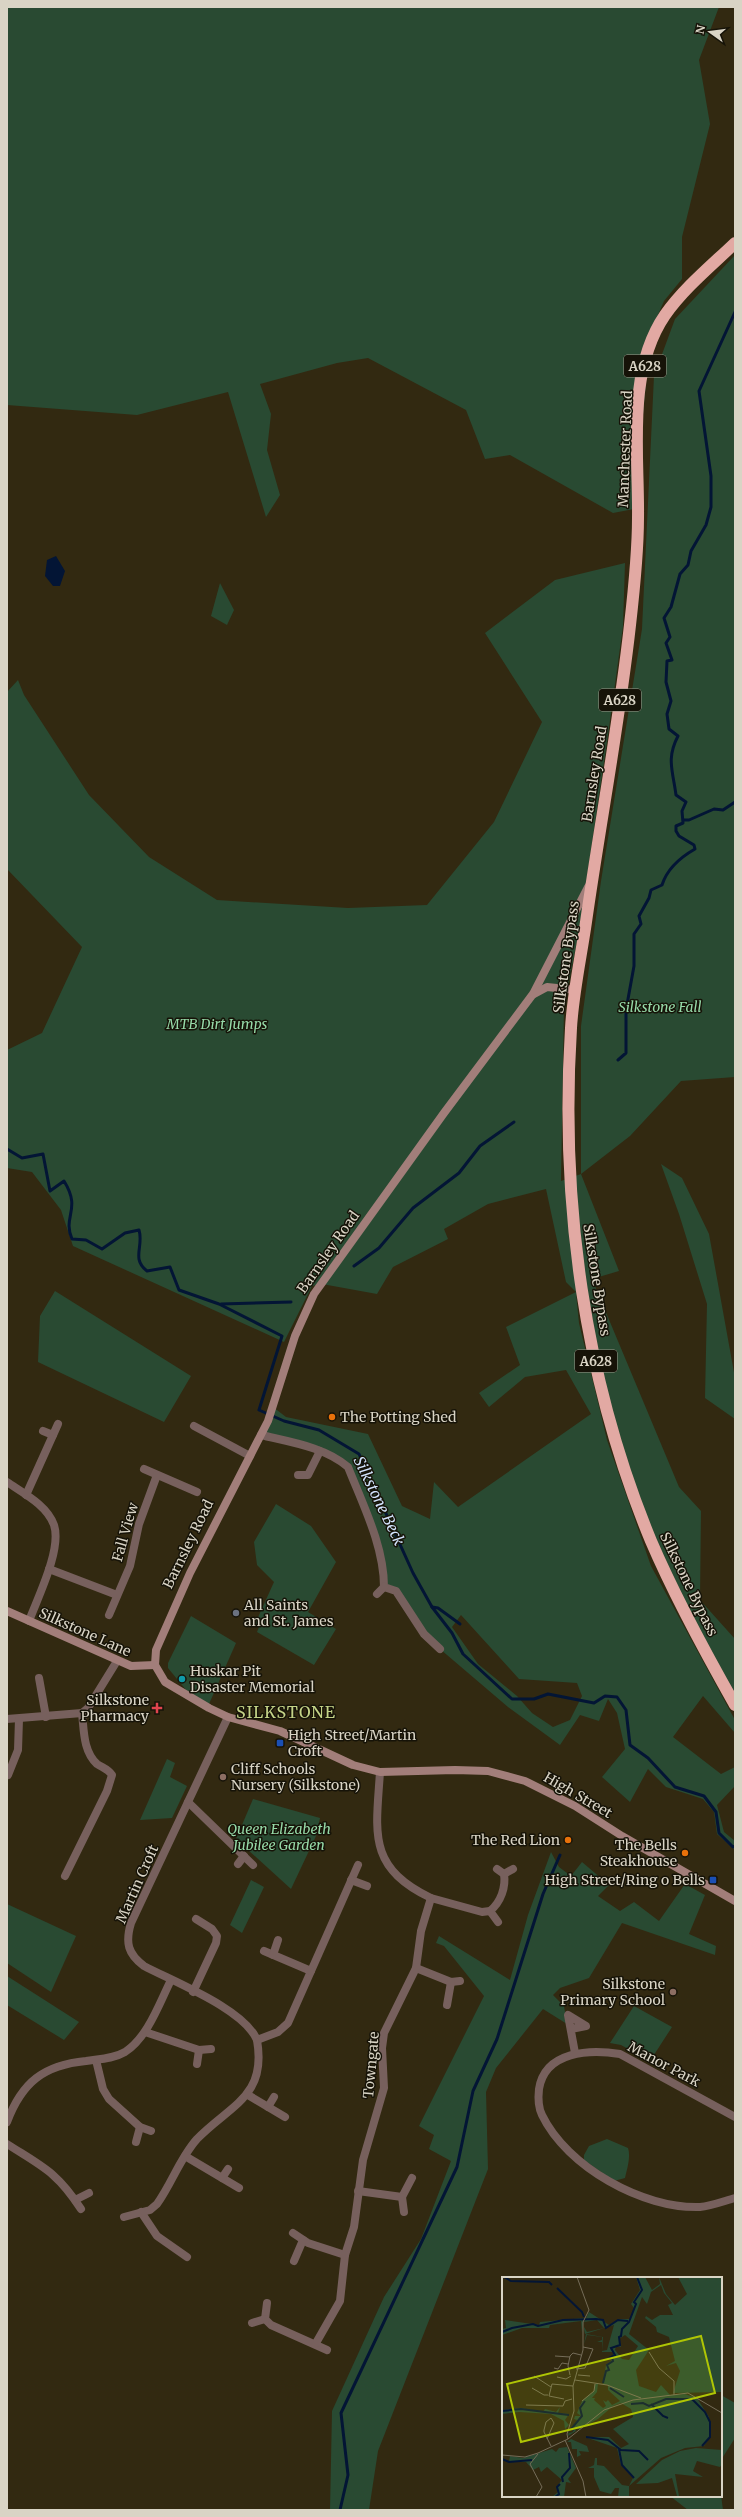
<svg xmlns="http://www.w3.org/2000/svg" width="742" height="2517" font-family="Merriweather,serif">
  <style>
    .green { fill: #294a32; fill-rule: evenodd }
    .water { fill: #031535 }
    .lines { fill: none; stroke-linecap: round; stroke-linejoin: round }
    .stream { stroke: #031535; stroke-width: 3 }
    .street { stroke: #77605d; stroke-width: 8 }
    .secondary { stroke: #a27e7a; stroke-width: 8 }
    .highway { stroke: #e2a9a3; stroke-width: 12 }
    .food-dot { fill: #e8710a; stroke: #161308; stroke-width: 1.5 }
    .worship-dot { fill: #6b7280; stroke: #161308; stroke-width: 1.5 }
    .culture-dot { fill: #0f9aa8; stroke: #161308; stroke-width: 1.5 }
    .health-dot { fill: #e0444e; stroke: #161308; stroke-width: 1.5 }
    .transit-dot { fill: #1a4fb4; stroke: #161308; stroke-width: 1.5 }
    .education-dot { fill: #8d6e63; stroke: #161308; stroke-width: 1.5 }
    .labels { text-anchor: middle; stroke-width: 3; stroke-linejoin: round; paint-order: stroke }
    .shield { fill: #161308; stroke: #9e9a8c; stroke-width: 1 }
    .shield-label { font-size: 13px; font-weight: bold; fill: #d9d4c5 }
    .street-label { font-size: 14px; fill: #d9d4c5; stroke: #161308 }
    .park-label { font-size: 14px; font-style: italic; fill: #96daa8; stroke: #161308 }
    .poi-label { font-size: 14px; fill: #d9d4c5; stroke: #161308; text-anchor: start }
    .water-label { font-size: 15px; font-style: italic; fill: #d3e4fd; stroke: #161308 }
    .quarter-label { font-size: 16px; letter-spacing: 1px; fill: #c4d387; stroke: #161308 }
    .inset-river { fill: none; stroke: #031535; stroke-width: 2 }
    .inset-road { fill: none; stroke: #756d59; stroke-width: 1 }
    .view { fill: #afc505; fill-opacity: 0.15; stroke: #afc505; stroke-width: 2 }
    .inset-edge { fill: none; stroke: #d9d4c5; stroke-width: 2 }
  </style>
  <rect width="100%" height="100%" fill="#322911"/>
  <g class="green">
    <polygon points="7,7 719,7 699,60 710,124 682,237 682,279 664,301 651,331 634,509 613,513 510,455 485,459 466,410 368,358 337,363 260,384 271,414 267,450 280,495 266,517 228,392 137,415 7,405"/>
    <path d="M735,255V1077L681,1081L630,1136L581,1174L619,1271L592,1279L679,1487L701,1511L700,1600L735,1639V1697L694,1622L656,1541L629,1470L576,1293L579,1323L607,1440L651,1566L735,1720V1733L703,1696L673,1737L721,1774L735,1767V1786L717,1805L724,1832L735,1841V1850L717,1834L714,1812L703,1799L666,1787L648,1769L630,1802L602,1777L625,1749L617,1713L608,1699L599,1721L580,1715L560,1745L508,1707L440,1649L396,1591L384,1587V1571L348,1467L341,1461L261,1435L273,1407L286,1417L368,1434L402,1506L430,1519L434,1482L458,1507L591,1414L566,1370L525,1377L489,1407L479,1393L520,1365L506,1327L576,1292L566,1282L546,1189L488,1204L444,1229L448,1239L393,1267L377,1294L322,1284L312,1286L284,1342L73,1246L61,1210L32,1172L7,1168V1050L42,1033L82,947L7,869V692L18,680L24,695L89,795L149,857L217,900L348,908L427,905L494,822L542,722L485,633L555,580L625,563L623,626L608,735L579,931L564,1007L561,1181L581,1174V1026L601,881L642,629L654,376L675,319ZM461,1615L519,1679L577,1683L582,1696L570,1720L553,1727L532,1713L517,1696L478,1664L452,1627Z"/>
    <polygon points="220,583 234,610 227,625 211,616"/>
    <polygon points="661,1164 682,1178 709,1234 735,1378 735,1419 705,1398 707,1304 679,1214"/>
    <polygon points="55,1291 191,1376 164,1422 38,1362 40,1316"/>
    <polygon points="276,1504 311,1526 336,1562 308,1612 336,1629 314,1665 257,1632 259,1627 255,1624 274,1582 257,1565 254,1542"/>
    <polygon points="191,1616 236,1643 209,1704 186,1690 168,1668 168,1663"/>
    <polygon points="167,1759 175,1763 170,1777 187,1786 172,1818 140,1820"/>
    <polygon points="253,1799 320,1818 316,1836 291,1889 236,1839"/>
    <polygon points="551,1852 559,1867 571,1876 582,1862 609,1885 598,1896 620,1911 634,1902 659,1921 685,1884 705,1895 689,1934 716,1946 715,1955 622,1923 589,1978 560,1988 553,1995 564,2006 567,2024 543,2009 496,2068 486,2092 488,2169 378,2451 369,2510 330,2510 332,2411 384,2297 421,2239 451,2161 429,2149 434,2135 419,2126 484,1996 444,1946 436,1943 439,1936 510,1980 528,1915"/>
    <polygon points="251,1880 264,1887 242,1933 230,1925"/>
    <polygon points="7,1904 76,1936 51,1992 7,1963"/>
    <polygon points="7,1976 79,2022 64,2040 7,2005"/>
    <polygon points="634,2006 672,2027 650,2061 621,2045 610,2043"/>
    <path d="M607,2139L628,2148C631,2157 627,2169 625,2178L614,2181L584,2160V2155L589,2146Z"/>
    <polygon points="721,2395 735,2403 735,2438 721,2460"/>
    <polygon points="721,2495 723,2510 688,2510 670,2496"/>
  </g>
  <polygon class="water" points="56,556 65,571 60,586 53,586 45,576 47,560"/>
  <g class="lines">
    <g class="stream">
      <polyline points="684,820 689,820 714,809 723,810 735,802"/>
      <path d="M618,1060L626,1053V1010L634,966V934L641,924L639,916L649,898L651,890L662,885C667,869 681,857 695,849L694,845L679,836L676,831V826L683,823L682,811L686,802L676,795C673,771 666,759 678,736L669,729L667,714L671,701L666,682L667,661L672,660L666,643L670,637L664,618L671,607L680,574L688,565L691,551L706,525L711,507V476L699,391L735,312"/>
      <path d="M7,1149L22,1158L43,1154L50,1191L64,1181C82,1210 62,1216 72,1239L86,1240L102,1249L125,1233L139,1230C144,1246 131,1259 147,1271L170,1267L179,1290L219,1304L282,1336L259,1410L284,1421L319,1430L359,1454L413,1573L432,1607L452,1633L463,1654L512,1699H534L548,1694L594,1703L605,1696L617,1697L626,1710L630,1745L648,1758L675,1787L704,1796L716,1812L719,1833L733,1847L735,1846"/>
      <polyline points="354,1266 379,1248 413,1208 459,1173 480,1146 514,1122"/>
      <polyline points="221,1304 291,1302"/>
      <polyline points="432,1607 438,1608 460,1624"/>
      <polyline points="340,2510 348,2475 341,2413 457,2167 473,2091 497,2039 543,1894 560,1855"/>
    </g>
    <g class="street">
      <polyline points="194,1426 250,1456"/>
      <polyline points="43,1431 53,1435"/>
      <path d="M261,1435C290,1442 325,1447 348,1467C363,1505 384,1546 384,1587L396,1591L424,1634L440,1649"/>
      <polyline points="144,1469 197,1492"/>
      <polyline points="298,1475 308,1475 320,1451"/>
      <path d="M7,1482C23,1493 47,1505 54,1525C62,1549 38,1597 29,1621"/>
      <polyline points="26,1495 58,1424"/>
      <polyline points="49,1569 117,1595"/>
      <polyline points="377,1594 384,1587"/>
      <polyline points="109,1615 130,1566 139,1524 157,1475"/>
      <polyline points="39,1678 46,1717"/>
      <polyline points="82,1713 88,1708 117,1661"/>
      <path d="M228,1717L131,1923C125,1943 128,1954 144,1966C174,1982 244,2009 257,2040L278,2032L288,2023L358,1865"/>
      <polyline points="7,1719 82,1713"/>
      <polyline points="8,1775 18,1750 19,1719"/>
      <polyline points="188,1802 253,1865"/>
      <polyline points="238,1864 244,1856"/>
      <polyline points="504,1874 513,1869"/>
      <path d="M65,1876L107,1791L112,1775C108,1769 103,1768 97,1764C83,1751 84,1730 82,1713"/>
      <polyline points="351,1880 367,1886"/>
      <path d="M431,1898L482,1912L490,1911C501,1902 506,1887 504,1874L497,1869"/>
      <polyline points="490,1911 498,1922"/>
      <polyline points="264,1951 311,1971"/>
      <polyline points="273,1955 278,1940"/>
      <polyline points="416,1968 451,1982 460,1981"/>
      <polyline points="193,1992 216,1943 217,1936 212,1929 196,1919"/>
      <polyline points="447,2005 451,1982"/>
      <polyline points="571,2029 586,2026 568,2015 575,2053"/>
      <polyline points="145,2032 199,2050 211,2049"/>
      <polyline points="96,2060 103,2089 109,2099 140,2127 151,2131"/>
      <polyline points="197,2064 199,2050"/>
      <polyline points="248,2095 285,2117"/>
      <polyline points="268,2107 274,2097"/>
      <path d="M735,2117L620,2054C590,2049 545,2051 539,2089C538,2098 538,2107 542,2115C567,2167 643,2209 700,2207C711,2206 724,2201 735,2198"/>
      <path d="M7,2122C22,2082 44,2065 86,2061C99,2059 113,2059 125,2052C148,2037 159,2004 171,1980"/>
      <polyline points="136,2142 140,2127"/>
      <path d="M7,2144C43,2167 57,2172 81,2209"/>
      <polyline points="185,2156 239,2188"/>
      <polyline points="222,2178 228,2169"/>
      <polyline points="358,2191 402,2197 412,2178"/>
      <polyline points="402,2197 404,2212"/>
      <polyline points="75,2200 89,2193"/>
      <polyline points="141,2212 157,2236 187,2257"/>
      <path d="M124,2217L150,2210L157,2204C172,2183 180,2158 197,2139C230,2105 267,2097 257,2040"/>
      <polyline points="293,2233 308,2243 345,2255"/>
      <polyline points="294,2261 303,2240"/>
      <polyline points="267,2303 265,2319 271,2325 327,2350"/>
      <polyline points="252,2323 265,2319"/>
      <path d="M316,2343L340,2301L345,2255L354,2227L363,2160L384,2088L382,2048L384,2033L416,1968L421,1931L431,1898C367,1867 376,1833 380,1772"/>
    </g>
    <g class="secondary">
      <polyline points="588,887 533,994 444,1113 314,1294 295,1336 268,1421 190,1573 156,1650 155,1665 165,1682 209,1708 228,1717 280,1731 353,1765 380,1772 455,1770 488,1771 525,1781 575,1806 622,1836 735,1901"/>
      <polyline points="534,994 547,987 576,990"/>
      <polyline points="7,1611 131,1666 155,1665"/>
    </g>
    <path class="highway" d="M735,243C711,266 684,288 665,315C626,372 639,453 638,518C638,553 634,590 630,625C619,725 600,823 586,922C581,957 573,993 571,1028C560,1203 584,1379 651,1541C675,1597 705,1652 735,1705"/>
  </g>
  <g class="food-dot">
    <circle cx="332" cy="1417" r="4"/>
    <circle cx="568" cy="1840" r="4"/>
    <circle cx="685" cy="1853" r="4"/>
  </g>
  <circle class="worship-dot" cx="236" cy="1613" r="4"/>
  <circle class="culture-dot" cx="182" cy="1679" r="4"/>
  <path class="health-dot" d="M155 1702h4v4h4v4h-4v4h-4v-4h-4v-4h4z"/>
  <g class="transit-dot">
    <rect x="276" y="1739" width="8" height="8" rx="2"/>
    <rect x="709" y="1876" width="8" height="8" rx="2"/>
  </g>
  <g class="education-dot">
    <circle cx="223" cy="1777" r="4"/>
    <circle cx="673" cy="1992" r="4"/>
  </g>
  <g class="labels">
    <g class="shield">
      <rect x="624" y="355" width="42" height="22" rx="3"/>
      <rect x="599" y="689" width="42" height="22" rx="3"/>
      <rect x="575" y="1350" width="42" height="22" rx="3"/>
    </g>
    <g class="shield-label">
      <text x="645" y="371">A628</text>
      <text x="620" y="705">A628</text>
      <text x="596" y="1366">A628</text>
    </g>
    <g class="street-label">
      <text transform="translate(625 449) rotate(-88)" y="5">Manchester Road</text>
      <text transform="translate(594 774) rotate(-81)" y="5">Barnsley Road</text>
      <text transform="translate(566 957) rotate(-82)" y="5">Silkstone Bypass</text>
      <text transform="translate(328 1252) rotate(-55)" y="5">Barnsley Road</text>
      <text transform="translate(597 1280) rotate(81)" y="5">Silkstone Bypass</text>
      <text transform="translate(125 1532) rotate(-74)" y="5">Fall View</text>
      <text transform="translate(188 1544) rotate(-64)" y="5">Barnsley Road</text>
      <text transform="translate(689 1584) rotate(64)" y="5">Silkstone Bypass</text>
      <text transform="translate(85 1632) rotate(24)" y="5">Silkstone Lane</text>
      <text transform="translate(578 1795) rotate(30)" y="5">High Street</text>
      <text transform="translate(137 1884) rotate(-66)" y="5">Martin Croft</text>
      <text transform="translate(664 2064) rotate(28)" y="5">Manor Park</text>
      <text transform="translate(371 2065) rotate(-85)" y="5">Towngate</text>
    </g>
    <g class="park-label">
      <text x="660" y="1012">Silkstone Fall</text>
      <text x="217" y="1029">MTB Dirt Jumps</text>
      <text x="279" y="1834">Queen Elizabeth<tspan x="279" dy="16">Jubilee Garden</tspan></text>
    </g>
    <g class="poi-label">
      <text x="340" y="1422">The Potting Shed</text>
      <text x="244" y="1610">All Saints<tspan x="244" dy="16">and St. James</tspan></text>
      <text x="190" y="1676">Huskar Pit<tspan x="190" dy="16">Disaster Memorial</tspan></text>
      <text x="149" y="1705" text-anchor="end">Silkstone<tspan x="149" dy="16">Pharmacy</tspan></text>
      <text x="288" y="1740">High Street/Martin<tspan x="288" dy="16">Croft</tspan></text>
      <text x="231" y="1774">Cliff Schools<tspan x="231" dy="16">Nursery (Silkstone)</tspan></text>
      <text x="560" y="1845" text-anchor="end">The Red Lion</text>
      <text x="677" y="1850" text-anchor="end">The Bells<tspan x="677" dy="16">Steakhouse</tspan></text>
      <text x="705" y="1885" text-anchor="end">High Street/Ring o Bells</text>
      <text x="665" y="1989" text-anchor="end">Silkstone<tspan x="665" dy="16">Primary School</tspan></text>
    </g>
    <g class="water-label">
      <text transform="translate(379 1501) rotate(64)" y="5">Silkstone Beck</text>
    </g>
    <g class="quarter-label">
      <text x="286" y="1718">SILKSTONE</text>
    </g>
  </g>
  <g transform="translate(502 2277)">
    <rect width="220" height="220" fill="#322911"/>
    <path d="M134,0H143L150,13L158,7L157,0L164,17L173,28L185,17L176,0H220V115L171,116L178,94L174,86L164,89L173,84L167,60L155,55L154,50L143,41L144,39L150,43L158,38H171L166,28L170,26L162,16L159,8L149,15L145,27L140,20L127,57L147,73L134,93L137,109L154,115L159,108L168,118L183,117L195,121L207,140L208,160L202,169L183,171L159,181L127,209V220H116L117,211H113L109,217L98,214L92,200V191H86L92,188L93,181H95V188L102,189L120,208L127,209L131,201L119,188L115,171L83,160H107L119,171L127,167L111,152L131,140L129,132L119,126L111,129L96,142L77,152L72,150L74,154L66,159L67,153V156L71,155L70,151L75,143L72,142L73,139H79L75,136L80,124L92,114L93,107H96L95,115L90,121H93L92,123L101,131L104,129L101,123L104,125L106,123L110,128L118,124L106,113V108L101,107L104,88L109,84L112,75H100V65H95L100,63V60L85,58L82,67L84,57L101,60L100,74L105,73L112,48L83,57L82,52V50L85,55L102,51L95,43L82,45L87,35L107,48L118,42H128L132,31L129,27L138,13ZM123,58L136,69L127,83L120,82L113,73L114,69L119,70L117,62ZM82,41L80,56L79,44L48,48L47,51H20L0,58V52L4,51L3,43L37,48L38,45ZM58,130L56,136L67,137L63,143L67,148L63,152L62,144L49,137L17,135L0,137V133L19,131L41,135L43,132L54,135ZM69,162L85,169L87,175L77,174L79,178L75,180V172H70L69,165H65ZM65,170L74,191L66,202L69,206L64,205L62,220H50L56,215L55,209L60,203L45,190L39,195L37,190L31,193L24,185H7L8,179L21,181L50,172L54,175L57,171ZM194,171L220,173V187L218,190L195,184L191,194L201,200L173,197L177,219H175L170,201L156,206L134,207L160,183L178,174Z" fill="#294a32" fill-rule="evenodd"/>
    <path class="inset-river" d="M2,0L9,4L47,5L50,8M55,11L80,35L82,40M0,55L10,51L31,47L36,49L61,43L94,42L101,43L104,51L116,43L126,44M101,106L104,94L107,93L105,88L111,84L110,80L107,81L113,78L109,71L118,68L117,60L119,59L120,52L127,45L134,27L132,25L140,13L135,0M108,111L122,120M129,127L141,126L147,129L164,122H190L203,135L208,145V160L200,169M149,127L161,139L166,141M0,134L19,132L67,138M72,153L70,151L80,139L78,131L83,124M84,160L106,163L119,173L137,174L146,183M117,172L120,188L132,201M0,182L7,185L30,183M61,205L60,200L68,191L67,176M53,220L57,217L55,210L58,207"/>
    <path class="inset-road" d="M147,75L157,91L172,104V118M53,79L68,80M52,91L56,92L60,86L66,87M74,92L83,91L91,72L81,70M68,98L66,89L68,79L71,76L79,78M76,98L88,99M32,99L49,110M55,100L64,102L69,99M73,103L105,108L139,121M30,111L42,118H46M62,122L47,119L50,107L71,109M80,124L92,114L93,107M24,128L61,129L63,124L70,122M45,162L52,146L49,141L44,145L42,153V155L49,169M66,162L65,157L72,134L71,109L81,73V45L87,33L75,0M63,163L81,204L84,220M0,178L23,180L36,176L66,162L102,133L131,123L186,116L220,136M34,220L40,210L28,187L36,177"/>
    <path class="view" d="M199,59L213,116L19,165L5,107Z"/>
    <rect width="220" height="220" class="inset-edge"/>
  </g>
  <rect width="742" height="2517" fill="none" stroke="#d9d4c5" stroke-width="16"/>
  <g transform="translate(710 32) rotate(284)" stroke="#161308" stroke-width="3" paint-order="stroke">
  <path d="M0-3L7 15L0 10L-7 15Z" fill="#d9d4c5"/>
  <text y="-6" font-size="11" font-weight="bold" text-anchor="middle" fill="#d9d4c5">N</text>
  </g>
</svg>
